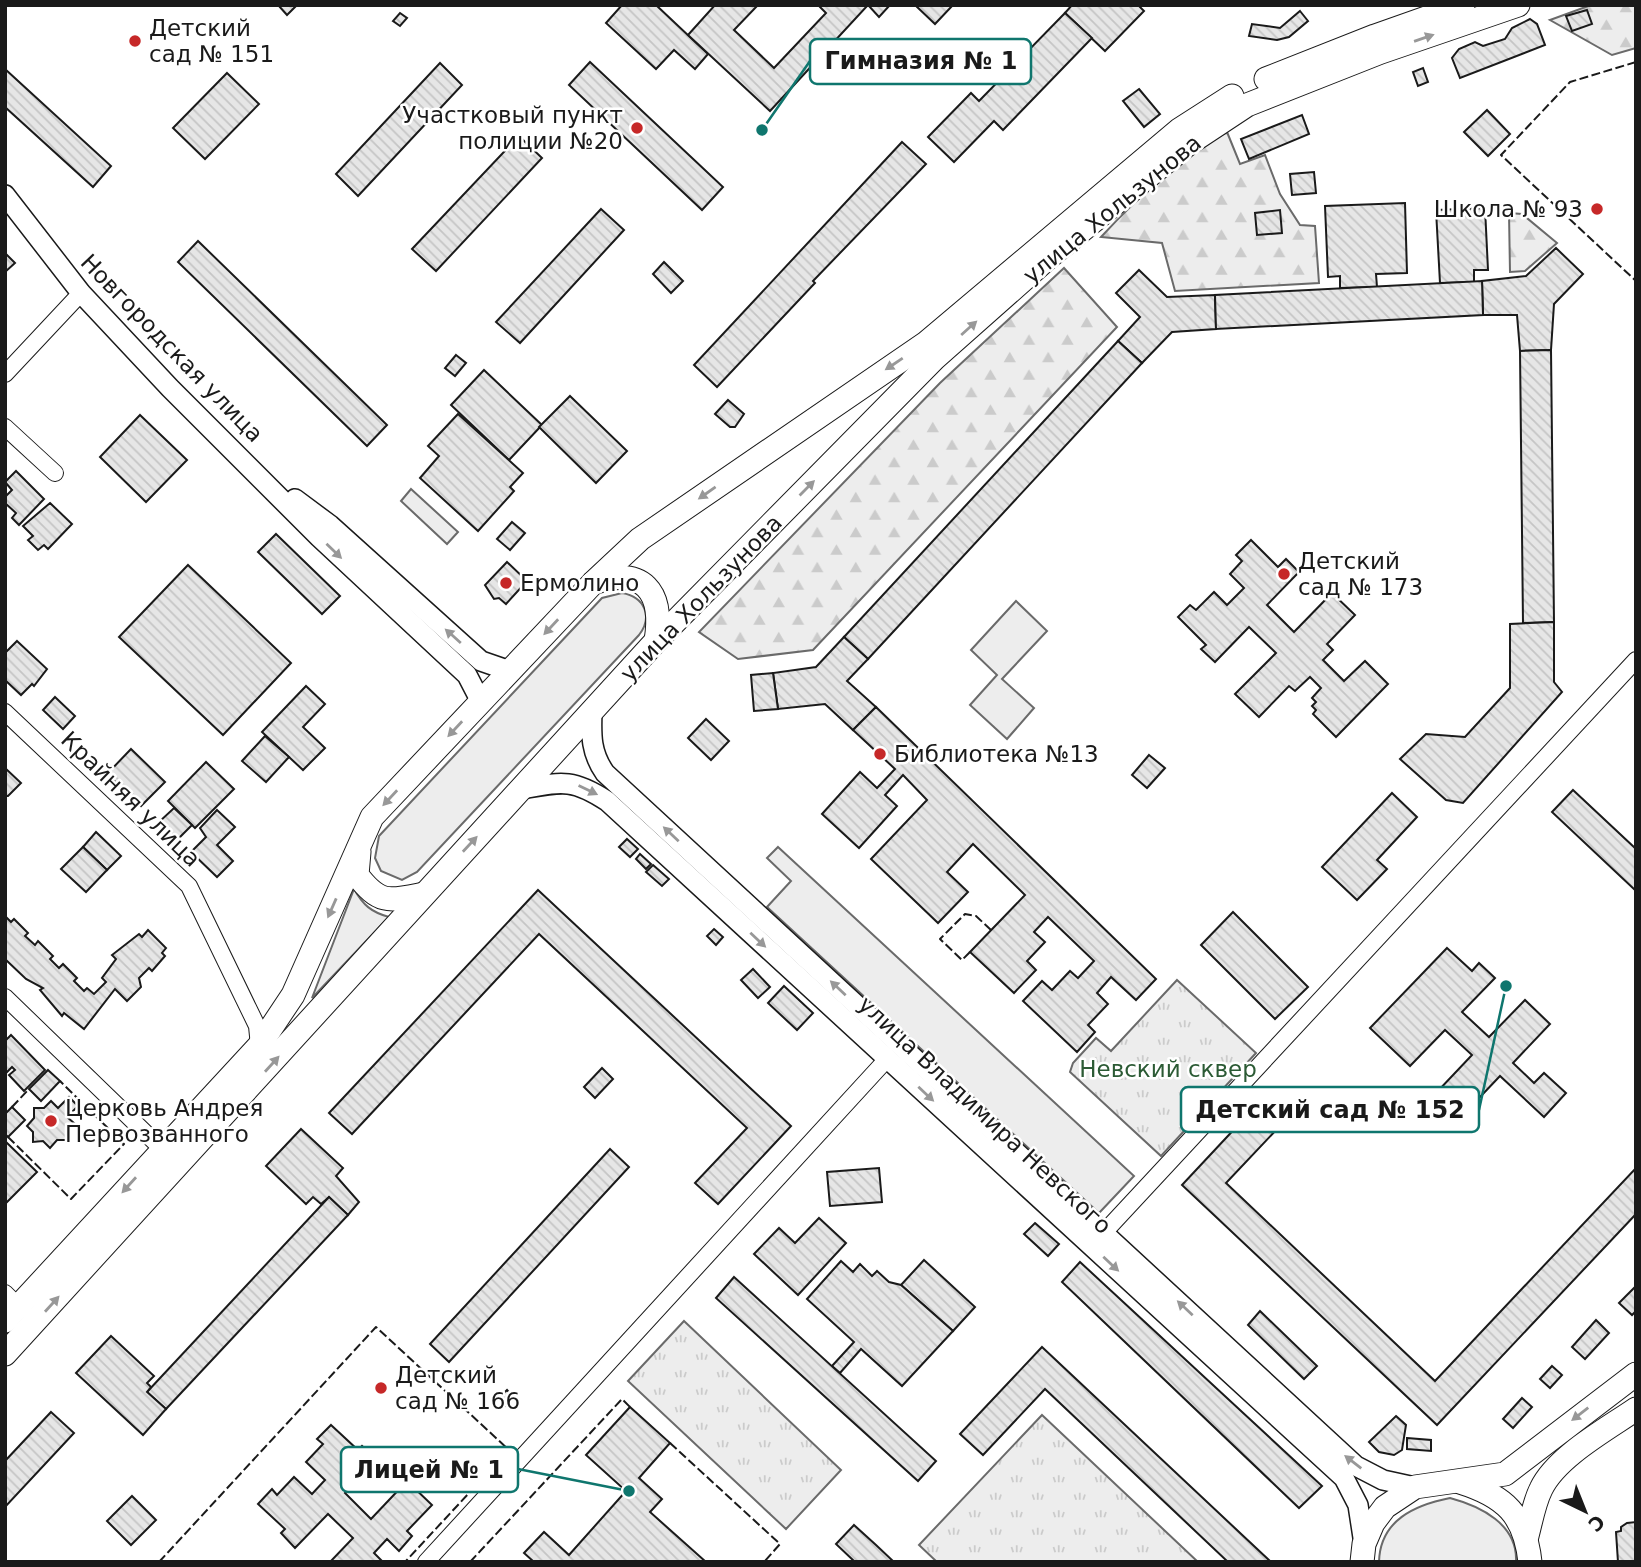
<svg xmlns="http://www.w3.org/2000/svg" width="1641" height="1567" font-family="'DejaVu Sans',sans-serif">
  <style>
    .grass { fill: #ededed; stroke: #6a6a6a; stroke-width: 2 }
    .forest { fill: url(#forest-firs); stroke: #6a6a6a; stroke-width: 2 }
    .park { fill: url(#park-tufts); stroke: #6a6a6a; stroke-width: 2 }
    .building { fill: url(#building-back-hatch); stroke: #1a1a1a; stroke-width: 2 }
    .lines { fill: none; stroke-linecap: round; stroke-linejoin: round }
    .minor-casing { stroke: #1a1a1a; stroke-width: 18 }
    .tertiary-casing { stroke: #1a1a1a; stroke-width: 22 }
    .secondary-casing { stroke: #1a1a1a; stroke-width: 25 }
    .minor { stroke: #fff; stroke-width: 16 }
    .tertiary { stroke: #fff; stroke-width: 19 }
    .secondary { stroke: #fff; stroke-width: 23 }
    .fence { stroke: #1a1a1a; stroke-width: 2; stroke-dasharray: 9 3.5; stroke-linecap: butt }
    .oneway { fill: #989898 }
    .poi-dot { fill: #c62828; stroke: #fff; stroke-width: 2.5 }
    .labels { text-anchor: middle; stroke-width: 5; stroke-linejoin: round; paint-order: stroke }
    .poi-label { font-size: 23px; fill: #1a1a1a; stroke: #fff; text-anchor: start }
    .street-label { font-size: 23px; fill: #1a1a1a; stroke: #fff }
    .park-label { font-size: 23px; fill: #2b5a34; stroke: #fff }
    .leader { fill: none; stroke: #0f766e; stroke-width: 2.5 }
    .callout-dot { fill: #0f766e; stroke: #fff; stroke-width: 2.5 }
    .callout { fill: #fff; stroke: #0f766e; stroke-width: 2.5 }
    .callout-label { font-size: 24px; text-anchor: middle; font-weight: bold; fill: #1a1a1a }
  </style>
  <defs>
    <pattern id="forest-firs" width="22" height="20" patternUnits="userSpaceOnUse" patternTransform="scale(1.75)"><rect width="22" height="20" fill="#ededed"/><path d="M5 1l3.5 6h-7zM16 11l3.5 6h-7z" fill="#cbcbcb"/></pattern>
    <pattern id="park-tufts" width="24" height="20" patternUnits="userSpaceOnUse" patternTransform="scale(1.75)"><rect width="24" height="20" fill="#ededed"/><path d="M3 7l-1-3M5 7V3M7 7l1-3M15 17l-1-3M17 17v-4M19 17l1-3" fill="none" stroke="#cbcbcb"/></pattern>
    <pattern id="building-back-hatch" width="6" height="6" patternUnits="userSpaceOnUse" patternTransform="scale(1.75)"><rect width="6" height="6" fill="#e6e6e6"/><path d="M-1 5l2 2M0 0l6 6M5-1l2 2" fill="none" stroke="#c5c5c5"/></pattern>
  </defs>
  <rect width="100%" height="100%" fill="#fff"/>
  <g class="grass">
    <path d="M622,593C645,597 653,617 639,635L417,872L402,880L381,871L375,858L379,836L602,598Z"/>
    <polygon points="1016,601 1047,631 1002,679 1034,708 1007,739 970,705 997,675 971,650"/>
    <polygon points="778,847 1134,1176 1099,1213 767,907 791,881 767,858"/>
    <path d="M354,889C363,905 371,912 389,917L312,998Z"/>
    <path d="M1450,1498C1480,1506 1518,1524 1516,1562H1379C1380,1520 1415,1505 1450,1498Z"/>
  </g>
  <g class="forest">
    <polygon points="1591,5 1636,5 1636,48 1612,55 1550,20"/>
    <path d="M1227,132L1240,164L1265,155L1280,194L1300,225L1315,226L1319,283L1175,291L1162,243L1101,237C1138,197 1180,159 1227,132Z"/>
    <polygon points="1509,213 1522,214 1557,243 1525,271 1510,272"/>
    <polygon points="1064,268 1117,327 813,650 738,659 699,632 940,383"/>
  </g>
  <g class="park">
    <polygon points="411,489 458,532 447,544 401,501"/>
    <polygon points="1177,980 1256,1053 1161,1156 1070,1072 1073,1063 1096,1038 1111,1051"/>
    <polygon points="684,1321 841,1470 786,1529 628,1381"/>
    <polygon points="1042,1415 1198,1562 937,1562 919,1545"/>
  </g>
  <g class="building">
    <polygon points="278,5 296,5 296,6 287,15"/>
    <polygon points="622,5 656,5 708,54 695,69 674,50 656,69 606,23"/>
    <polygon points="715,5 758,5 734,30 774,68 826,13 818,5 868,5 770,111 688,35"/>
    <polygon points="868,5 890,5 879,17"/>
    <polygon points="915,5 953,5 935,24"/>
    <polygon points="1072,5 1138,5 1144,11 1105,51 1065,13"/>
    <polygon points="1587,10 1592,24 1572,31 1566,16"/>
    <polygon points="1300,11 1308,21 1289,37 1277,40 1249,36 1252,24 1280,28"/>
    <polygon points="400,13 407,18 400,26 393,21"/>
    <polygon points="1065,13 1092,38 1003,130 994,121 954,162 928,137 971,93 979,101"/>
    <polygon points="1530,19 1537,24 1545,45 1460,78 1452,58 1459,49 1475,42 1483,46 1505,39 1512,28"/>
    <polygon points="590,62 723,187 702,210 569,85"/>
    <polygon points="440,63 462,85 358,196 336,174"/>
    <polygon points="1423,68 1428,82 1418,86 1413,72"/>
    <polygon points="5,69 111,166 93,187 5,107"/>
    <polygon points="227,73 259,104 205,159 173,128"/>
    <polygon points="1139,89 1160,114 1144,127 1123,101"/>
    <polygon points="1487,110 1510,134 1488,156 1464,132"/>
    <polygon points="1302,115 1309,134 1249,159 1241,139"/>
    <polygon points="519,136 542,158 436,271 412,249"/>
    <polygon points="902,142 926,164 813,281 815,283 717,387 694,365"/>
    <polygon points="1314,172 1316,193 1292,195 1290,174"/>
    <polygon points="1405,203 1407,273 1376,274 1377,287 1340,288 1340,276 1328,277 1325,206"/>
    <polygon points="1485,208 1488,270 1474,270 1474,282 1440,283 1436,210"/>
    <polygon points="601,209 624,230 520,343 496,322"/>
    <polygon points="1280,210 1282,233 1257,235 1255,213"/>
    <polygon points="198,241 387,425 367,446 178,262"/>
    <polygon points="1556,248 1583,274 1554,304 1551,350 1520,351 1517,315 1483,315 1482,281 1526,276"/>
    <polygon points="5,253 15,263 5,272"/>
    <polygon points="664,262 683,281 671,293 653,274"/>
    <polygon points="1139,270 1167,297 1215,295 1216,329 1172,332 1142,363 1118,341 1140,317 1116,293"/>
    <polygon points="1482,281 1483,315 1216,329 1215,295"/>
    <polygon points="1118,341 1142,363 868,659 844,637"/>
    <polygon points="1551,350 1554,622 1523,623 1520,351"/>
    <polygon points="456,355 466,363 455,376 445,368"/>
    <polygon points="484,370 542,425 509,460 451,405"/>
    <polygon points="570,396 627,451 596,483 539,427"/>
    <polygon points="728,400 744,414 735,427 730,427 715,414"/>
    <polygon points="458,414 523,473 510,487 514,491 478,531 420,478 439,456 428,446"/>
    <polygon points="140,415 187,460 146,502 100,457"/>
    <polygon points="16,471 44,499 19,525 12,518 16,513 5,503 5,497 12,490 5,482"/>
    <polygon points="50,503 72,524 48,549 44,545 38,550 28,540 33,536 23,526"/>
    <polygon points="512,522 525,533 510,550 497,539"/>
    <polygon points="276,534 340,596 322,614 258,552"/>
    <polygon points="1251,540 1278,567 1286,559 1299,572 1267,605 1294,632 1332,593 1355,615 1327,644 1333,650 1323,660 1344,681 1365,661 1388,684 1336,737 1313,714 1316,710 1312,706 1316,702 1312,698 1321,688 1310,677 1295,691 1289,686 1259,717 1235,694 1276,653 1249,627 1215,662 1201,649 1206,645 1178,617 1190,605 1196,610 1214,592 1227,605 1244,588 1230,574 1242,561 1236,555"/>
    <polygon points="507,562 527,581 506,604 499,598 494,599 485,585"/>
    <polygon points="188,565 291,663 223,735 119,637"/>
    <polygon points="1554,622 1554,682 1562,692 1463,803 1446,800 1400,759 1426,734 1465,737 1510,688 1510,624"/>
    <polygon points="844,637 868,659 847,681 876,707 853,730 825,704 778,709 773,673 816,667"/>
    <polygon points="17,641 47,669 34,686 32,684 21,695 5,680 5,653"/>
    <polygon points="773,673 778,709 754,711 751,675"/>
    <polygon points="306,686 325,704 303,727 325,748 303,770 262,732"/>
    <polygon points="55,697 75,716 63,729 43,710"/>
    <polygon points="876,707 1156,979 1136,1000 1111,977 1097,993 1108,1004 1088,1025 1095,1032 1077,1052 1023,1001 1042,981 1052,990 1070,971 1078,978 1094,961 1048,917 1034,932 1045,942 1027,961 1036,970 1014,993 970,952 1025,895 973,844 947,872 968,892 938,923 871,859 927,800 903,775 885,795 897,806 859,848 822,814 860,772 877,788 895,769 853,730"/>
    <polygon points="706,719 729,741 711,760 688,738"/>
    <polygon points="265,736 289,757 266,782 242,761"/>
    <polygon points="131,749 165,782 141,806 107,774"/>
    <polygon points="1149,755 1165,768 1147,788 1132,775"/>
    <polygon points="206,762 234,789 195,828 168,801"/>
    <polygon points="5,768 21,783 8,796 5,796"/>
    <polygon points="1573,790 1636,849 1636,891 1552,812"/>
    <polygon points="1392,793 1417,817 1377,860 1387,869 1357,900 1322,867"/>
    <polygon points="174,808 192,825 177,840 159,822"/>
    <polygon points="217,810 235,827 217,845 233,861 217,877 191,852 206,837 200,828"/>
    <polygon points="96,832 121,856 107,870 83,847"/>
    <polygon points="627,839 638,849 630,857 619,847"/>
    <polygon points="83,847 107,870 86,892 61,869"/>
    <polygon points="640,854 651,864 646,869 636,859"/>
    <polygon points="653,865 669,879 662,886 646,872"/>
    <polygon points="538,890 791,1126 718,1204 695,1183 747,1128 539,934 352,1134 329,1113"/>
    <polygon points="1233,912 1308,987 1275,1019 1201,945"/>
    <polygon points="5,916 11,922 14,919 28,933 25,936 35,945 38,941 53,956 50,959 59,968 63,964 77,978 74,981 84,991 87,988 94,994 106,982 102,978 116,959 112,955 139,934 142,937 148,930 166,948 162,953 165,956 152,971 149,968 139,978 141,987 127,1001 115,989 84,1029 64,1013 62,1016 40,990 43,988 26,979 5,959"/>
    <polygon points="714,929 723,937 716,945 707,936"/>
    <polygon points="1447,948 1472,971 1479,963 1495,978 1462,1012 1489,1037 1525,1000 1550,1024 1513,1063 1534,1083 1544,1073 1566,1093 1544,1117 1500,1076 1461,1117 1436,1093 1472,1055 1445,1030 1410,1066 1370,1028"/>
    <polygon points="753,969 770,987 758,998 741,980"/>
    <polygon points="784,986 813,1013 797,1030 768,1003"/>
    <polygon points="11,1035 45,1070 24,1091 9,1075 15,1070 12,1067 5,1074 5,1041"/>
    <polygon points="602,1068 613,1079 595,1098 584,1087"/>
    <polygon points="48,1070 60,1081 41,1101 29,1089"/>
    <polygon points="69,1097 78,1106 67,1117 74,1123 67,1130 67,1140 57,1140 50,1148 43,1141 33,1142 33,1132 27,1126 34,1118 34,1108 44,1108 51,1101 58,1108"/>
    <polygon points="12,1107 25,1120 8,1137 5,1134 5,1114"/>
    <polygon points="1255,1107 1278,1128 1226,1183 1435,1381 1636,1168 1636,1214 1437,1425 1182,1185"/>
    <polygon points="301,1129 343,1168 336,1176 359,1202 348,1215 329,1197 321,1204 313,1197 306,1204 266,1166"/>
    <polygon points="5,1141 37,1172 5,1204"/>
    <polygon points="610,1149 629,1167 449,1362 430,1344"/>
    <polygon points="879,1168 882,1202 830,1206 827,1172"/>
    <polygon points="329,1197 348,1215 166,1409 147,1392"/>
    <polygon points="819,1218 846,1243 798,1295 754,1254 779,1228 795,1243"/>
    <polygon points="1035,1223 1059,1244 1048,1256 1024,1234"/>
    <polygon points="924,1260 975,1307 953,1331 901,1285"/>
    <polygon points="841,1261 853,1272 860,1264 872,1276 877,1271 889,1282 901,1285 953,1331 902,1386 861,1349 840,1373 832,1366 854,1342 807,1299"/>
    <polygon points="1080,1262 1322,1486 1299,1508 1062,1282"/>
    <polygon points="734,1277 936,1461 918,1481 716,1298"/>
    <polygon points="1636,1286 1636,1311 1632,1315 1619,1303"/>
    <polygon points="1260,1311 1317,1366 1304,1379 1248,1325"/>
    <polygon points="1596,1320 1609,1333 1585,1359 1572,1347"/>
    <polygon points="111,1336 154,1376 147,1383 151,1387 147,1392 166,1409 143,1435 76,1373"/>
    <polygon points="1042,1347 1271,1562 1228,1562 1045,1389 983,1455 960,1434"/>
    <polygon points="1552,1366 1562,1375 1550,1388 1540,1379"/>
    <polygon points="507,1390 514,1398 506,1406 498,1399"/>
    <polygon points="1522,1398 1532,1407 1513,1428 1503,1419"/>
    <polygon points="630,1407 670,1443 639,1478 662,1499 650,1512 706,1562 534,1562 524,1553 544,1532 569,1555 626,1491 586,1455"/>
    <polygon points="51,1412 74,1433 5,1507 5,1461"/>
    <polygon points="1396,1416 1406,1425 1402,1450 1394,1455 1379,1452 1369,1442"/>
    <polygon points="331,1425 358,1450 362,1446 377,1460 345,1493 371,1519 407,1481 432,1505 407,1531 412,1536 399,1551 387,1539 374,1553 383,1562 330,1562 353,1538 328,1514 295,1548 281,1533 285,1529 258,1504 272,1489 277,1495 294,1477 312,1494 325,1480 306,1462 323,1444 317,1439"/>
    <polygon points="1407,1438 1431,1440 1431,1451 1407,1449"/>
    <polygon points="132,1496 156,1520 131,1545 107,1521"/>
    <polygon points="1636,1522 1636,1562 1618,1562 1616,1532 1621,1531 1621,1527 1627,1523"/>
    <polygon points="854,1525 876,1545 894,1562 855,1562 836,1544"/>
  </g>
  <g class="lines">
    <defs>
      <g id="minor">
        <polyline points="5,374 81,293"/>
        <polyline points="5,427 55,473"/>
        <polyline points="5,712 189,886 257,1026 259,1046"/>
        <polyline points="5,997 162,1149"/>
        <polyline points="1097,1240 1636,660"/>
        <polyline points="5,1293 19,1307"/>
        <polyline points="426,1562 887,1059"/>
      </g>
      <g id="tertiary">
        <polyline points="5,195 81,293 170,388 319,537 467,675 481,702"/>
        <polyline points="295,499 330,525 481,661 510,671"/>
        <path d="M592,712C591,736 591,753 605,773L1356,1466L1383,1480L1415,1487"/>
        <path d="M522,789C561,782 572,778 607,801L1344,1478L1358,1505L1364,1544"/>
      </g>
      <g id="secondary">
        <polyline points="1266,79 1375,36 1463,5"/>
        <path d="M593,583C643,566 664,591 656,641"/>
        <path d="M359,852L357,875C380,905 389,901 424,894"/>
        <polyline points="5,1321 259,1046 293,995 372,817 593,583 640,539 926,343 1179,130 1232,96"/>
        <polyline points="5,1354 656,641 934,359 1049,257 1188,144 1247,105 1381,52 1518,5"/>
        <path d="M1460,1482C1505,1496 1525,1515 1530,1562"/>
        <path d="M1527,1536C1531,1521 1534,1503 1541,1489C1556,1457 1607,1429 1636,1409"/>
        <polyline points="1362,1562 1364,1544 1373,1523 1385,1507 1415,1487 1505,1474 1636,1374"/>
      </g>
    </defs>
    <use href="#minor" class="minor-casing"/>
    <use href="#tertiary" class="tertiary-casing"/>
    <use href="#secondary" class="secondary-casing"/>
    <use href="#minor" class="minor"/>
    <use href="#tertiary" class="tertiary"/>
    <use href="#secondary" class="secondary"/>
    <g class="fence">
      <polyline points="1636,62 1570,82 1501,155 1636,281"/>
      <polyline points="970,952 962,960 940,939 965,914 976,916 991,930"/>
      <polyline points="12,1107 29,1089"/>
      <polyline points="8,1137 71,1199 124,1144 60,1081"/>
      <polyline points="670,1443 780,1544 764,1562"/>
      <polyline points="159,1562 376,1327 509,1450 405,1562"/>
      <polyline points="470,1562 622,1399 630,1407"/>
    </g>
  </g>
  <defs><path id="oneway-solid" d="M-6-.8H1V-3.2L6.5 0L1 3.2V.8H-6Z" transform="scale(1.75)"/></defs>
  <g class="oneway">
    <use href="#oneway-solid" transform="translate(1424 38) rotate(-19)"/>
    <use href="#oneway-solid" transform="translate(969 328) rotate(-42)"/>
    <use href="#oneway-solid" transform="translate(894 364) rotate(146)"/>
    <use href="#oneway-solid" transform="translate(807 488) rotate(-45)"/>
    <use href="#oneway-solid" transform="translate(707 493) rotate(145)"/>
    <use href="#oneway-solid" transform="translate(334 551) rotate(44)"/>
    <use href="#oneway-solid" transform="translate(551 627) rotate(133)"/>
    <use href="#oneway-solid" transform="translate(453 636) rotate(-138)"/>
    <use href="#oneway-solid" transform="translate(455 729) rotate(133)"/>
    <use href="#oneway-solid" transform="translate(588 790) rotate(26)"/>
    <use href="#oneway-solid" transform="translate(390 798) rotate(133)"/>
    <use href="#oneway-solid" transform="translate(671 834) rotate(-137)"/>
    <use href="#oneway-solid" transform="translate(470 844) rotate(-47)"/>
    <use href="#oneway-solid" transform="translate(332 908) rotate(114)"/>
    <use href="#oneway-solid" transform="translate(758 940) rotate(43)"/>
    <use href="#oneway-solid" transform="translate(838 988) rotate(-137)"/>
    <use href="#oneway-solid" transform="translate(272 1064) rotate(-48)"/>
    <use href="#oneway-solid" transform="translate(926 1094) rotate(43)"/>
    <use href="#oneway-solid" transform="translate(129 1185) rotate(132)"/>
    <use href="#oneway-solid" transform="translate(1111 1264) rotate(43)"/>
    <use href="#oneway-solid" transform="translate(52 1304) rotate(-48)"/>
    <use href="#oneway-solid" transform="translate(1185 1308) rotate(-137)"/>
    <use href="#oneway-solid" transform="translate(1580 1414) rotate(142)"/>
    <use href="#oneway-solid" transform="translate(1353 1462) rotate(-142)"/>
  </g>
  <g class="poi-dot">
    <circle cx="135" cy="41" r="7"/>
    <circle cx="637" cy="128" r="7"/>
    <circle cx="1597" cy="209" r="7"/>
    <circle cx="1284" cy="574" r="7"/>
    <circle cx="506" cy="583" r="7"/>
    <circle cx="880" cy="754" r="7"/>
    <circle cx="51" cy="1121" r="7"/>
    <circle cx="381" cy="1388" r="7"/>
  </g>
  <g class="labels">
    <g class="poi-label">
      <text x="149" y="36">Детский<tspan x="149" dy="26">сад № 151</tspan></text>
      <text x="623" y="123" text-anchor="end">Участковый пункт<tspan x="623" dy="26">полиции №20</tspan></text>
      <text x="1583" y="217" text-anchor="end">Школа № 93</text>
      <text x="1298" y="569">Детский<tspan x="1298" dy="26">сад № 173</tspan></text>
      <text x="520" y="591">Ермолино</text>
      <text x="894" y="762">Библиотека №13</text>
      <text x="65" y="1116">Церковь Андрея<tspan x="65" dy="26">Первозванного</tspan></text>
      <text x="395" y="1383">Детский<tspan x="395" dy="26">сад № 166</tspan></text>
    </g>
    <g class="street-label">
      <text transform="translate(1112 209) rotate(-39)" y="8">улица Хользунова</text>
      <text transform="translate(172 348) rotate(46)" y="8">Новгородская улица</text>
      <text transform="translate(701 598) rotate(-46)" y="8">улица Хользунова</text>
      <text transform="translate(131 799) rotate(44)" y="8">Крайняя улица</text>
      <text transform="translate(985 1115) rotate(43)" y="8">улица Владимира Невского</text>
    </g>
    <g class="park-label">
      <text x="1168" y="1077">Невский сквер</text>
    </g>
  </g>
  <path class="leader" d="M762 130L810 61M1506 986L1479 1110M629 1491L518 1469"/>
  <g class="callout-dot">
    <circle cx="762" cy="130" r="7"/>
    <circle cx="1506" cy="986" r="7"/>
    <circle cx="629" cy="1491" r="7"/>
  </g>
  <g class="callout">
    <rect x="810" y="39" width="221" height="45" rx="7"/>
    <rect x="1181" y="1087" width="298" height="45" rx="7"/>
    <rect x="341" y="1447" width="177" height="45" rx="7"/>
  </g>
  <g class="callout-label">
    <text x="921" y="69">Гимназия № 1</text>
    <text x="1330" y="1118">Детский сад № 152</text>
    <text x="429" y="1478">Лицей № 1</text>
  </g>
  <rect width="1641" height="1567" fill="none" stroke="#1a1a1a" stroke-width="14"/>
  <g transform="translate(1585 1511) rotate(137)" stroke="#ffffff" stroke-width="5" paint-order="stroke">
  <path d="M0-5L12 26L0 18L-12 26Z" fill="#1a1a1a"/>
  <text y="-10" font-size="19" font-weight="bold" text-anchor="middle" fill="#1a1a1a">С</text>
  </g>
</svg>
